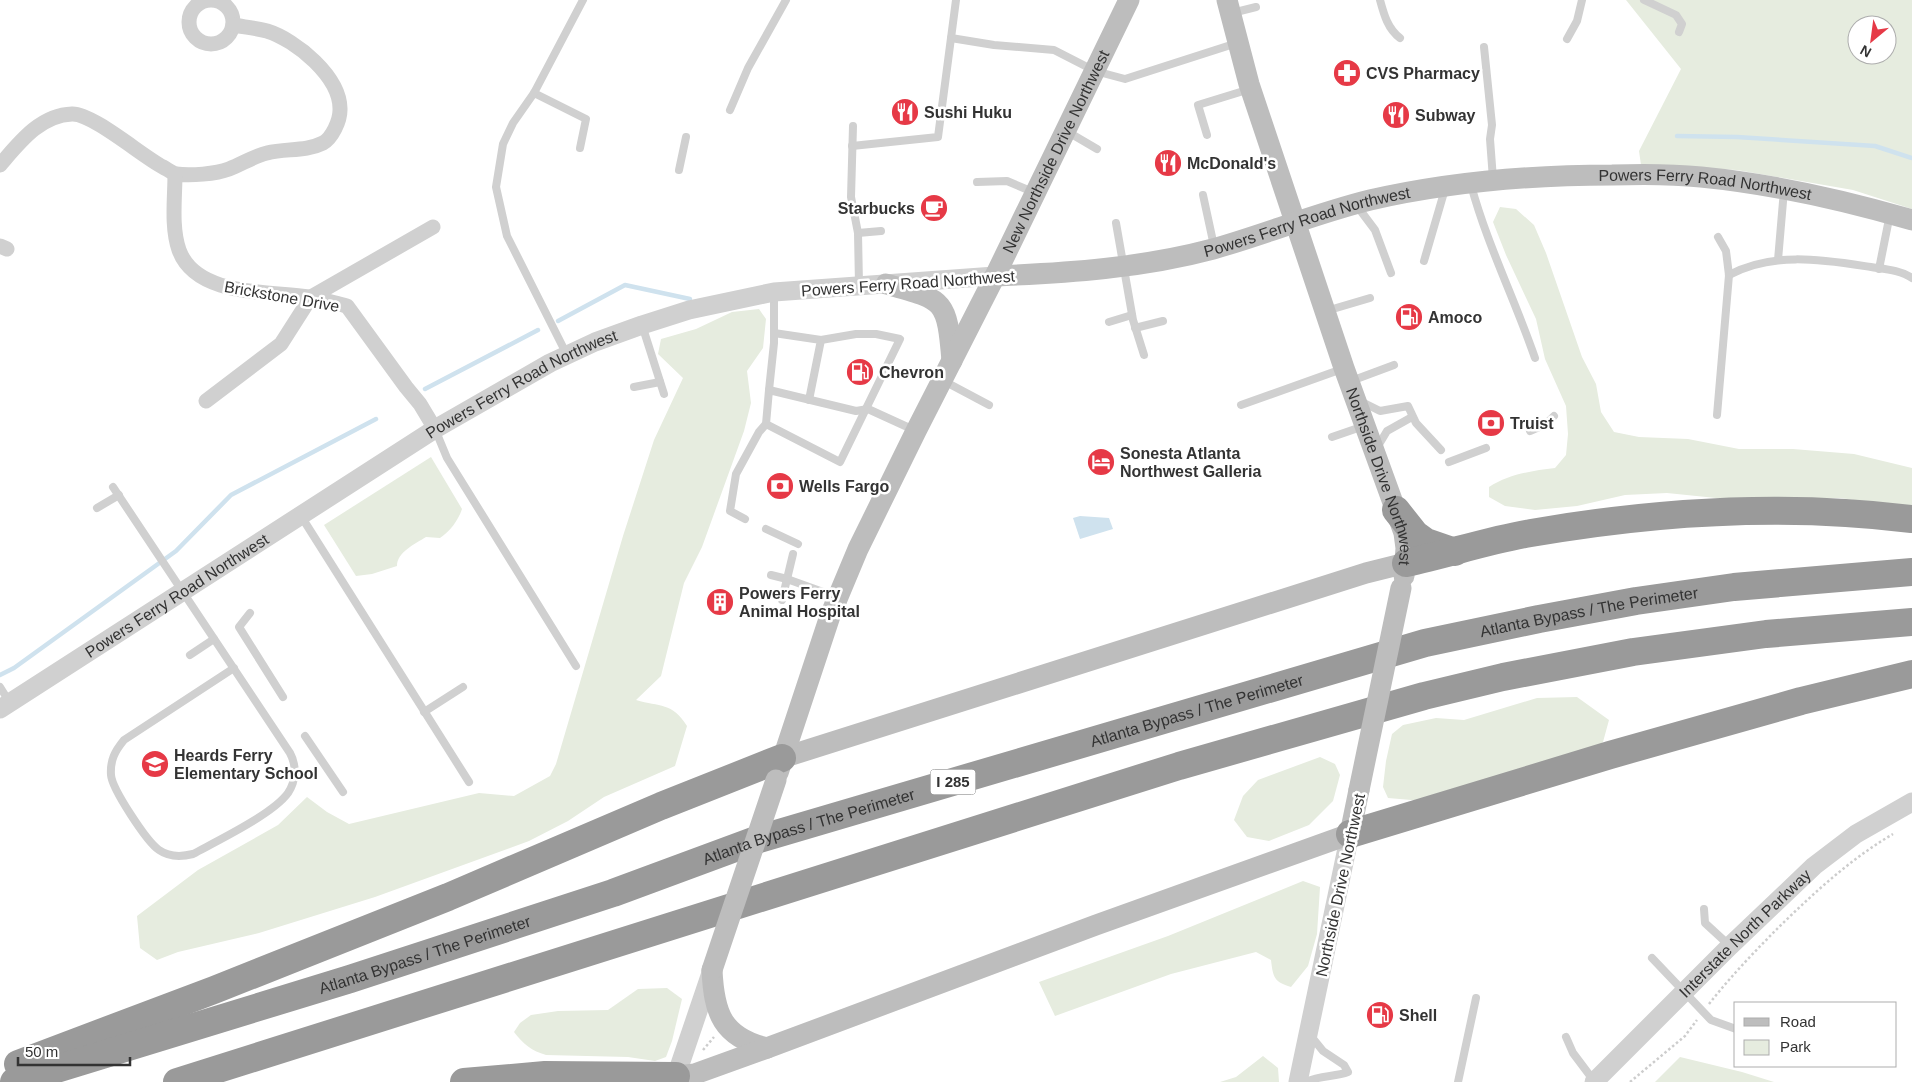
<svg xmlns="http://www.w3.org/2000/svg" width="1912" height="1082" font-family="Helvetica,sans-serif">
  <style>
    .green { fill: #e6ecdf; fill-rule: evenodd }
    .water { fill: #cfe2ee }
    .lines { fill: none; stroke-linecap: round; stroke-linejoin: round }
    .stream { stroke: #cfe2ee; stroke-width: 4.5 }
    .path { stroke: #cdcdcd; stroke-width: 2.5; stroke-dasharray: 2.5 2.5; stroke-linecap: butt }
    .service { stroke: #d0d0d0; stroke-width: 8 }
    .minor { stroke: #d0d0d0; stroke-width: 15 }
    .tertiary { stroke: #d0d0d0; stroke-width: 19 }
    .secondary { stroke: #bdbdbd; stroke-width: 21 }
    .motorway { stroke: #9a9a9a; stroke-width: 28 }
    .secondary-bridge { stroke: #bdbdbd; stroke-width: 21 }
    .labels { text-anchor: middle; stroke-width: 5; stroke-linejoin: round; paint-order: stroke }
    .shield { fill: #fff; stroke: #707070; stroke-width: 1 }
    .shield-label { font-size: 15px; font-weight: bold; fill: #333 }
    .poi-label { font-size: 16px; font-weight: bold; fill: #333; stroke: #fff; text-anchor: start }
    .street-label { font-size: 16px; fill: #333; stroke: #fff }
  </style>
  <rect width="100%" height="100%" fill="#fff"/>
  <g class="green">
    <path d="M1626,0H1912V209L1853,190L1737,170L1641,165L1639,151L1681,69ZM1857,25H1887V55H1857Z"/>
    <path d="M1500,207L1516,209L1534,225L1546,253L1582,357L1596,384L1601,412L1614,432L1639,437L1688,439L1739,449H1793L1854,454L1912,468V509L1841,498H1716L1667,493L1625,495L1577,506L1535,510L1505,506L1489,497V487C1509,474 1531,471 1555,468L1566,455L1568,434L1566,406L1545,359L1536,319L1506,255L1493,222Z"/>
    <path d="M759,309L766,319L763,348L747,371L751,403L744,431L702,547L684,583L661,676L636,700C660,707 672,702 687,726L675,766L604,797L568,821L529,841L375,897L259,933L178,952L157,960L140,948L137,916L198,870L278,825L307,797L327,812L349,824L479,793L514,796L550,776L556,764L623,536L654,440L683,378L658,354L661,339L696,329L732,312Z"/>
    <path d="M431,457L462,509C458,521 450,531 440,538L426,537C415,544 397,552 397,566L372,574L356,576L324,525Z"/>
    <polygon points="1577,697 1609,720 1603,742 1590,752 1423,801 1388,798 1383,787 1386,761 1392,734 1403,725 1436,718 1464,720 1537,698"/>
    <polygon points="1320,757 1335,764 1340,775 1333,801 1309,825 1269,841 1247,837 1234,820 1243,796 1258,780"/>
    <path d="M1303,881L1320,887L1317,934L1308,966L1291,987C1274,982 1273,977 1271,960L1256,952L1171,974L1055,1016L1039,982L1168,936Z"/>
    <path d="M667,988L682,999L672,1041L666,1057L655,1061L628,1057L546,1055C532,1051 523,1044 514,1032L520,1023L531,1015L558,1011L608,1010L638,989Z"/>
    <polygon points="1263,1056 1278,1068 1279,1082 1220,1082 1236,1077"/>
    <polygon points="1680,1057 1742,1072 1774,1082 1655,1082"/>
  </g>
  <polygon class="water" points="1080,516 1109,518 1113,529 1080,539 1073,518"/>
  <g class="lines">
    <g class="stream">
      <polyline points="1677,136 1737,137 1875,146 1912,158"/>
      <polyline points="558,321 625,285 690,299"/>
      <polyline points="425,389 538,330"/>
      <polyline points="0,675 14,668 176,551 231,495 376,419"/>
    </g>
    <g class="path">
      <path d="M1709,1004C1731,976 1756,950 1781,925C1816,891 1852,858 1893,834"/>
      <polyline points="703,1050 714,1037"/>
      <polyline points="1630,1082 1685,1036 1697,1020"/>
    </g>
    <g class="service">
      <path d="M1380,0C1384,15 1388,29 1400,38"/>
      <polyline points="1644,0 1676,15 1682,24 1679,32"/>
      <polyline points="1232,13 1256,7"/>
      <polyline points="951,38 994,45 1054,50 1095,71 1125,79 1237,43"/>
      <polyline points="1567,39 1577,21 1582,0"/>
      <polyline points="1484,47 1492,125 1490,139 1493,179"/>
      <polyline points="534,93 586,119 580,148"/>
      <polyline points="730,110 748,68 786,0"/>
      <polyline points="853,126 851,197 858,233 859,285"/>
      <polyline points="1068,132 1097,149"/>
      <polyline points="1207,135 1198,105 1250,89"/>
      <polyline points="852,146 938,137 956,0"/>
      <polyline points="679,170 686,137"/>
      <polyline points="977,182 1007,181 1033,192"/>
      <path d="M1471,185C1487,244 1515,300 1535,358"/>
      <polyline points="1203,195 1214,246"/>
      <polyline points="1357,206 1375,230 1391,273"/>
      <polyline points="1116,223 1133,320 1144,355"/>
      <polyline points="858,233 881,231"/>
      <polyline points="1778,260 1784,190"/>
      <polyline points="1424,261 1445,189"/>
      <polyline points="1879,269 1890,214"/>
      <path d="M1729,275C1773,251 1824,260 1871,267C1884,269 1901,270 1912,278"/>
      <polyline points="1326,311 1370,298"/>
      <polyline points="1109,322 1132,315"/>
      <polyline points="642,325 664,394"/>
      <polyline points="1135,328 1163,321"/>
      <polyline points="774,333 821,340 809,400"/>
      <polyline points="567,355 507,236 496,187 503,144 513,123 534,93 583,0"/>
      <polyline points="942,380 989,405"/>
      <polyline points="1351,381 1394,365"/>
      <polyline points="634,387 660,382"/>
      <polyline points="769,390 774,343 774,292"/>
      <polyline points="1362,402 1380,411 1408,406 1416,423 1441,450"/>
      <polyline points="1241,405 1342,369"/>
      <polyline points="1717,415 1729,275 1726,251 1718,237"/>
      <polyline points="766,424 840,462 900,339 876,334 856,334 821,340"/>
      <polyline points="435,429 447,458 576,666"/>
      <polyline points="1530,431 1546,424 1554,416"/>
      <polyline points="1332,437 1364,426"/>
      <polyline points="1378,446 1387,431 1412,417"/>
      <polyline points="1449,462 1486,448"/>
      <path d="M113,487L290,753C297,766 296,781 288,793C273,814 217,841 193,854C181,857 169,857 159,850C147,842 112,789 111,775C110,760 115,751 124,740L234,668"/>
      <polyline points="97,508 119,495"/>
      <polyline points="301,516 469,782"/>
      <polyline points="745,519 730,511 736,474 759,432 766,424 769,390 856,411 868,409 914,430"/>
      <polyline points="766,529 798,544"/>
      <polyline points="771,575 787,579 793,554"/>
      <polyline points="782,600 787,579 837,597"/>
      <polyline points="250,613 239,627 283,697"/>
      <polyline points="190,655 214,639"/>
      <polyline points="0,687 10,703"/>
      <polyline points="424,712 463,687"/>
      <polyline points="305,736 343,792"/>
      <polyline points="1704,909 1705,923 1730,946"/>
      <polyline points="1652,958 1711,1020 1736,1029"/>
      <polyline points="1566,1037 1573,1053 1594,1081"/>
      <path d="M1306,1082C1320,1075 1335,1077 1348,1072L1344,1065L1323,1051L1310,1035"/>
      <polyline points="1458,1082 1476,998"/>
    </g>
    <g class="minor">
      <circle cx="211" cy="22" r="22"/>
      <path d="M0,165C19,143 40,115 72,114C92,113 142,156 163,167C167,169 172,173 176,174C190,176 216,174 229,169C242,164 254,156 267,153C286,148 305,152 323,143C332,138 340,121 340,110C341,77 296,40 267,31C256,28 244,27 233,25"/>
      <path d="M175,174C175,198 171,227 179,250C196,297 270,291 309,297C322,299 334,303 347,306L406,387L420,404L435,429"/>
      <polyline points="0,246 7,249"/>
      <polyline points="206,401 281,344 311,297 433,227"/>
    </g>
    <g class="tertiary">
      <path id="s1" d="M0,709L435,429L550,363L595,342L642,325L689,310L774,292L995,276"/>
      <polyline points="674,1082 712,970"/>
      <polyline points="1298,1082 1350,834"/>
      <path id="s2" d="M1594,1082L1730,946L1814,866L1856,834L1912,802"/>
    </g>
    <g class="secondary">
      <path id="s3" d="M1227,0L1249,84L1344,368L1404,533L1406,548L1404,576"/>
      <path id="s4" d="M995,276C1068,273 1142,268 1213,249C1266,234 1317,213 1370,200C1449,182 1531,175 1612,175C1641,174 1672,174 1701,177C1773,184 1843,200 1912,220"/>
      <path d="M886,284C944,300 947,298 952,361"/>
      <polyline points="782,758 1366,573 1406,563"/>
      <path id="s5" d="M778,773L830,616L858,549L916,431L995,276L1129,0"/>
      <path d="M712,970C714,1013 722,1037 767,1048"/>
      <polyline points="676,1076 695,1074 767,1048 1096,925 1350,834 1359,790"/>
    </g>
    <g class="motorway">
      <polyline points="1396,510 1415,534 1426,542 1455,552"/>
      <path d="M1406,563C1448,554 1489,540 1531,533C1657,511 1785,503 1912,519"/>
      <polyline points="1350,834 1610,755 1801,701 1912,674"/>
      <polyline points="18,1064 214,990 448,897 661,806 782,758"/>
      <path id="s6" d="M14,1082L350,979L613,893L759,839L1425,643L1539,619L1636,601L1734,587L1912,572"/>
      <polyline points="177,1082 1179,766 1424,696 1503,677 1633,652 1766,634 1912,622"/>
      <polyline points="464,1082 545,1075 676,1076"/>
    </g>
    <g class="secondary-bridge">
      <polyline points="1359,790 1401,588"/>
      <polyline points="712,970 776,780"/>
    </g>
  </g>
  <defs>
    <symbol id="pharmacy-disc" viewBox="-11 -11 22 22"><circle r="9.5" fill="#e63946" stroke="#fff"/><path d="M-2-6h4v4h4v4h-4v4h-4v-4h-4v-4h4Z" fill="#fff"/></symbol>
    <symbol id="restaurant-disc" viewBox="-11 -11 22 22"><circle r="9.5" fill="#e63946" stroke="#fff"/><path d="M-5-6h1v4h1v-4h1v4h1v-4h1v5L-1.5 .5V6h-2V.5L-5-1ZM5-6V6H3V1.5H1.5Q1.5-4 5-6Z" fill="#fff"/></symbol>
    <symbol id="cafe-disc" viewBox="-11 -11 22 22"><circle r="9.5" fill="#e63946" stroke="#fff"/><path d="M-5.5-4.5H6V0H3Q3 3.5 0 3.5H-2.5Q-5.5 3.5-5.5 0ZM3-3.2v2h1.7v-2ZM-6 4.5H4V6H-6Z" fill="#fff"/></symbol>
    <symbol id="fuel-disc" viewBox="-11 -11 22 22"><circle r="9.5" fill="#e63946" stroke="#fff"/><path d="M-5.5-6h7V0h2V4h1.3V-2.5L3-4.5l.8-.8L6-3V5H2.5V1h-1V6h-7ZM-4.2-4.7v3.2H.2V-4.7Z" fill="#fff"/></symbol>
    <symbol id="bank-disc" viewBox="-11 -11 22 22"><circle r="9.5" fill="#e63946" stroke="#fff"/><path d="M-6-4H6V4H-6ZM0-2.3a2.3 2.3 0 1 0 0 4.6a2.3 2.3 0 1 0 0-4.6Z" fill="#fff"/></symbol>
    <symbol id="hotel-disc" viewBox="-11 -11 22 22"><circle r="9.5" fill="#e63946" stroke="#fff"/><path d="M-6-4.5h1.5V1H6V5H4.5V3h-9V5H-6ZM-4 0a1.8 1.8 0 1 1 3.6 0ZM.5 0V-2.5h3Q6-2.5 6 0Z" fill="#fff"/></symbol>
    <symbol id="building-disc" viewBox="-11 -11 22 22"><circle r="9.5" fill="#e63946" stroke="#fff"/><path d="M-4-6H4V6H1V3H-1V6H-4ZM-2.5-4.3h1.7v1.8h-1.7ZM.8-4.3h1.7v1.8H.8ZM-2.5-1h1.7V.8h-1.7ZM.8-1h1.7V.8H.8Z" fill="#fff"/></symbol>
    <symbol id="school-disc" viewBox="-11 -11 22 22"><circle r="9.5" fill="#e63946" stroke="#fff"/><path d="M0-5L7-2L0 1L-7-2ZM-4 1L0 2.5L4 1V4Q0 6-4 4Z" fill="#fff"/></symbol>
  </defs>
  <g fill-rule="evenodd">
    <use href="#pharmacy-disc" x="1331" y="57" width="32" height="32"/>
    <use href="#restaurant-disc" x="889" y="96" width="32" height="32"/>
    <use href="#restaurant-disc" x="1380" y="99" width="32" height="32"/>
    <use href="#restaurant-disc" x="1152" y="147" width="32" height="32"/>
    <use href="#cafe-disc" x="918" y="192" width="32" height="32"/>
    <use href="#fuel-disc" x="1393" y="301" width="32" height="32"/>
    <use href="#fuel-disc" x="844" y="356" width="32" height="32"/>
    <use href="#bank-disc" x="1475" y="407" width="32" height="32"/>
    <use href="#hotel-disc" x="1085" y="446" width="32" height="32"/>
    <use href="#bank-disc" x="764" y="470" width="32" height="32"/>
    <use href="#building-disc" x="704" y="586" width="32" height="32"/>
    <use href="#school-disc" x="139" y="748" width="32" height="32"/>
    <use href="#fuel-disc" x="1364" y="999" width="32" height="32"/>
  </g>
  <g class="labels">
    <rect class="shield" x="930.5" y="769.5" width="45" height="25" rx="4"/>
    <g class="shield-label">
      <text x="953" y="787">I 285</text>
    </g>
    <g class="poi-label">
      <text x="1366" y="79">CVS Pharmacy</text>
      <text x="924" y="118">Sushi Huku</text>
      <text x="1415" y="121">Subway</text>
      <text x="1187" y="169">McDonald's</text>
      <text x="915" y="214" text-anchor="end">Starbucks</text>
      <text x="1428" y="323">Amoco</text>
      <text x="879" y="378">Chevron</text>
      <text x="1510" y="429">Truist</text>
      <text x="1120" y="459">Sonesta Atlanta<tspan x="1120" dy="18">Northwest Galleria</tspan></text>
      <text x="799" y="492">Wells Fargo</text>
      <text x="739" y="599">Powers Ferry<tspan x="739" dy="18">Animal Hospital</tspan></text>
      <text x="174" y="761">Heards Ferry<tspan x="174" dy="18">Elementary School</tspan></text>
      <text x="1399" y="1021">Shell</text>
    </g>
    <g class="street-label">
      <text dy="6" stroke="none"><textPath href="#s5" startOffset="682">New Northside Drive Northwest</textPath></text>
      <text dy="6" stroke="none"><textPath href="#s4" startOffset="722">Powers Ferry Road Northwest</textPath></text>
      <text dy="6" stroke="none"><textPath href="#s4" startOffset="318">Powers Ferry Road Northwest</textPath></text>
      <text transform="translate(908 283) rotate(-4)" y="6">Powers Ferry Road Northwest</text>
      <text transform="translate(282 296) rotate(10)" y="6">Brickstone Drive</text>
      <text dy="6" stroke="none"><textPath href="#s1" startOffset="615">Powers Ferry Road Northwest</textPath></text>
      <text dy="6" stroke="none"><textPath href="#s3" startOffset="501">Northside Drive Northwest</textPath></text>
      <text dy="6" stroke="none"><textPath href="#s1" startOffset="210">Powers Ferry Road Northwest</textPath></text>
      <text dy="6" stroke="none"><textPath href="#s6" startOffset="1645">Atlanta Bypass / The Perimeter</textPath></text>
      <text dy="6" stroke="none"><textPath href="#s6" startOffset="1240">Atlanta Bypass / The Perimeter</textPath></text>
      <text dy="6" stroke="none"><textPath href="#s6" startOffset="835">Atlanta Bypass / The Perimeter</textPath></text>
      <text transform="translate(1340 885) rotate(-78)" y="6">Northside Drive Northwest</text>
      <text dy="6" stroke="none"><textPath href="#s2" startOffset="212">Interstate North Parkway</textPath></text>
      <text dy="6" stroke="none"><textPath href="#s6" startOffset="430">Atlanta Bypass / The Perimeter</textPath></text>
    </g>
  </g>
  <rect x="1734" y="1002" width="162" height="65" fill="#ffffff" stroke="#adadad"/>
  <rect x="1744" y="1018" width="25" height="8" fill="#bdbdbd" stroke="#adadad"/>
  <text x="1780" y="1027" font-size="15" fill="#333333">Road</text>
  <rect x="1744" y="1040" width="25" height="15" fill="#e6ecdf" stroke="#adadad"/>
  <text x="1780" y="1052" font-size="15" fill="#333333">Park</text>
  <g transform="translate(1872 40) rotate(209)"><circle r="24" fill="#ffffff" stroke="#adadad"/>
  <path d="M0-4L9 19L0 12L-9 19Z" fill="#e63946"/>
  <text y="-8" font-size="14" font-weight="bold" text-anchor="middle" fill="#333333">N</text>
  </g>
  <path d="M18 1057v8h112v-8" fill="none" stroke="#333333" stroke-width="2.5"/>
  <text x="25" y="1057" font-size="15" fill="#333333" stroke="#ffffff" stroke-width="4" paint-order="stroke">50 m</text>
</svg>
